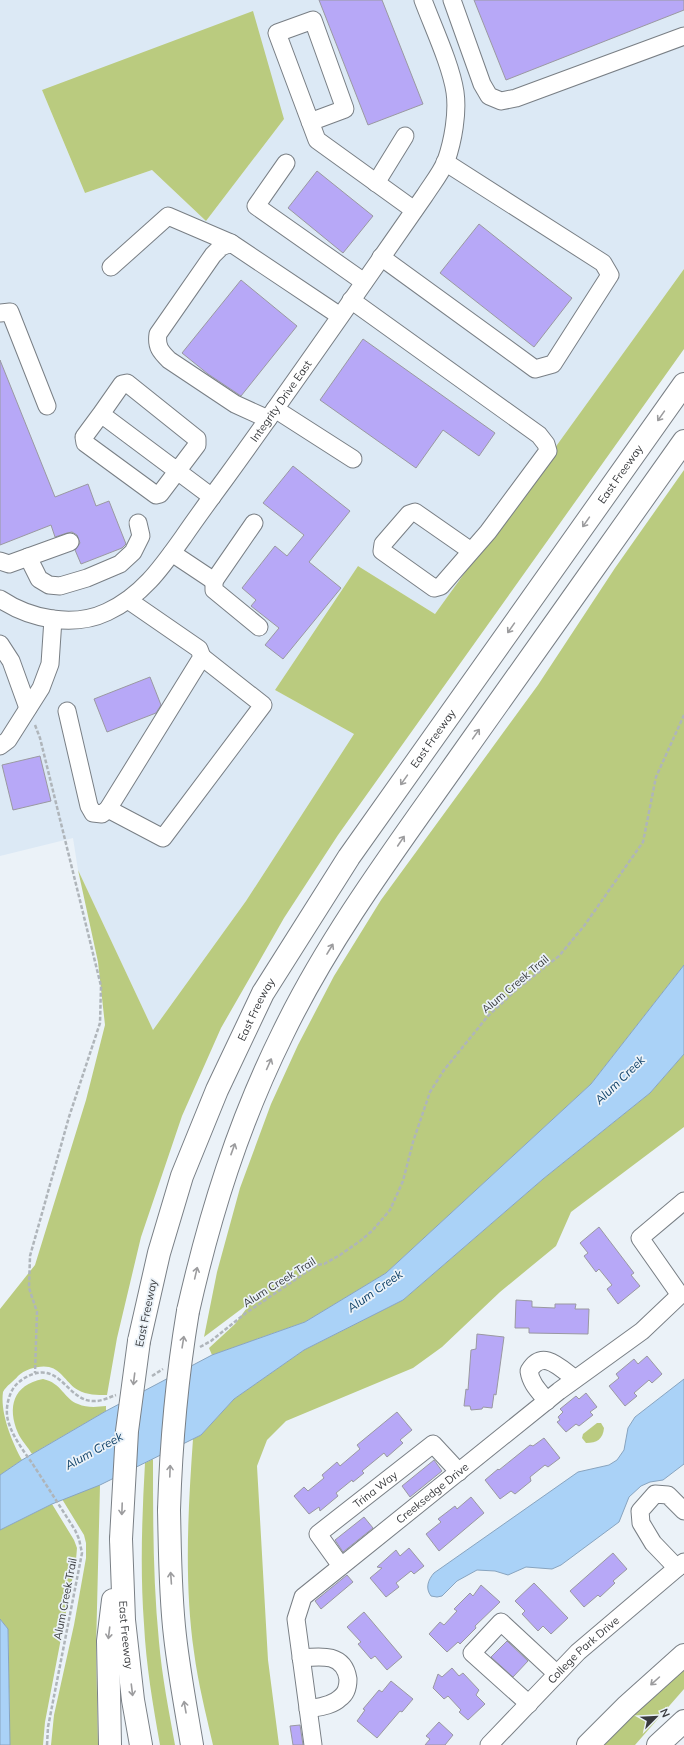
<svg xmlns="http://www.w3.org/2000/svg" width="684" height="1745" font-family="Mulish,sans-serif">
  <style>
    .built { fill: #dce9f5; fill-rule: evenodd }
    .green { fill: #bacb7f }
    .water { fill: #aad2f7; stroke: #88a4bf }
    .building { fill: #b7a8f7; stroke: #9a99a1 }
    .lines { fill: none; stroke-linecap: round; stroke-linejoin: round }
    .minor-casing { stroke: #797f85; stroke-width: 19 }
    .major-casing { stroke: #797f85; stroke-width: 24 }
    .highway-casing { stroke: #797f85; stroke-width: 24 }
    .path { stroke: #afb5ba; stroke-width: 2.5; stroke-dasharray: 4 2; stroke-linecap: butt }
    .minor { stroke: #fff; stroke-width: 17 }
    .major { stroke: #fff; stroke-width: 22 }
    .highway { stroke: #fff; stroke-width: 22 }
    .highway-bridge-casing { stroke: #797f85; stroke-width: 24; stroke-linecap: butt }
    .highway-bridge { stroke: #fff; stroke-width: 22 }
    .oneway { stroke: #9c9c9e }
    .labels { text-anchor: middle; stroke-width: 3.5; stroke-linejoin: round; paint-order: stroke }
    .street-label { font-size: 11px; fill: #383a3d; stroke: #ebf2f8 }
    .water-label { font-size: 12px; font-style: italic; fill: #0f4168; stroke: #ebf2f8 }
  </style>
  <rect width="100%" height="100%" fill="#ebf2f8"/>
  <path class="built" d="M0,0H684V269L435,614L358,566L275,690L354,734L246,901L153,1030L78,870L73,838L0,856ZM42,90L284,119L206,221L152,170L85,193Z"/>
  <g class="green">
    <polygon points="253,11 284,119 206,221 152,170 85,193 42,90"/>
    <path d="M684,269V349L338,835L284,918L221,1028L182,1116L141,1237L117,1338L107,1395C97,1395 87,1395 78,1390C67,1384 62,1370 49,1367C40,1365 25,1369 18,1376C14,1381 6,1386 3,1392C0,1413 12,1442 22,1460L0,1475V1309L35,1265L86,1100L105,1025L98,962L78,870L153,1030L246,901L354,734L275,690L358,566L435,614Z"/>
    <polygon points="684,470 684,965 591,1084 386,1273 305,1322 212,1355 209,1348 235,1324 252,1301 204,1337 217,1272 240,1188 271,1104 298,1045 334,976 381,900 538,685 615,568"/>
    <path d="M684,1054V1127L571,1212L556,1246L500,1292L442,1347L413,1368L286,1421L267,1440L257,1466L268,1660L279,1745H213C206,1714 198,1683 194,1652C184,1582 188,1510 193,1439L201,1435L234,1399L304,1350L403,1300L543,1179L650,1093Z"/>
    <path d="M43,1379C62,1383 64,1399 78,1404C87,1408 97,1407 106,1406V1411L32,1454C28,1447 21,1440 18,1433C7,1407 13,1385 43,1379Z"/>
    <path d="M597,1423H601L604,1428C603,1439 597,1443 586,1443L582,1438L583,1434Z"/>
    <path d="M153,1459C153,1520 153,1581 159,1642C162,1677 169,1711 175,1745H160C153,1705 146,1665 144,1624C140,1571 142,1516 145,1463Z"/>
    <polygon points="100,1485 96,1649 98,1745 51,1745 54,1715 74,1625 86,1558 86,1543 84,1535 62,1499"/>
    <polygon points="52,1504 74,1540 77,1548 76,1560 45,1722 43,1745 10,1745 8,1629 0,1619 0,1530"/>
    <polygon points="684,1667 684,1689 635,1745 600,1745"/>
  </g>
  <g class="water">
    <polygon points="684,965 684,1054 650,1093 543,1179 403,1300 304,1350 234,1399 201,1435 100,1485 52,1504 0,1530 0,1475 22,1460 106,1411 212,1355 305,1322 386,1273 591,1084"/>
    <path d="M684,1379V1464L663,1480L650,1482L641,1486L629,1497L619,1522L561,1565L552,1569L526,1567L508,1575L495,1571L477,1570L457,1581L442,1596L437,1597L431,1596C425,1588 428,1580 434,1573L578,1472L609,1465L617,1460L624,1450L628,1428L635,1417Z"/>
    <polygon points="0,1619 8,1629 10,1745 0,1745"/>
  </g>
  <g class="building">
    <polygon points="319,0 382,0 423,104 368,125"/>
    <polygon points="474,0 684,0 684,10 506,80"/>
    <polygon points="317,171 373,216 343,253 288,208"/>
    <polygon points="479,224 572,298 534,347 440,273"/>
    <polygon points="241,280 297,326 241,396 208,374 182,353"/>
    <polygon points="363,339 495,433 479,456 443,430 416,468 320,400"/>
    <polygon points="0,360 55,497 88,484 96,506 109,501 126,544 122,548 81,564 75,550 80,543 77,535 72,532 67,533 55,537 51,525 0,545"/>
    <polygon points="293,466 350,511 309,562 341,588 283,659 265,645 279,628 251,606 256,600 242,588 275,546 287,556 304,535 263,503"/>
    <polygon points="150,677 161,705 156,713 107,732 94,699"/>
    <polygon points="40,756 51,801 13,810 2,765"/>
    <polygon points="599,1227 634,1273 631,1275 640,1286 618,1304 607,1289 612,1285 599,1269 596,1272 584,1256 588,1253 580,1243"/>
    <polygon points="516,1300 532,1301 532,1307 555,1308 555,1304 576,1304 575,1309 589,1309 588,1334 529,1333 529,1328 515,1328"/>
    <polygon points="477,1334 504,1337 496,1395 494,1394 492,1408 483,1407 482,1409 471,1410 470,1406 464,1406 466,1389 468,1390 471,1350 476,1349"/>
    <polygon points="647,1356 662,1374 652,1383 649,1380 634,1393 637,1396 625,1406 609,1386 619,1378 616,1374 634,1359 638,1364"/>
    <polygon points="586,1393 597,1407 590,1412 593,1415 579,1426 576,1424 566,1432 557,1422 560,1420 558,1417 563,1412 560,1409 576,1396 579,1399"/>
    <polygon points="397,1412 412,1430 400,1440 403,1443 387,1457 384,1453 362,1471 364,1473 353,1482 352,1480 336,1493 338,1496 320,1511 319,1507 309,1514 294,1496 304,1487 308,1491 324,1478 322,1475 337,1462 340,1466 360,1449 357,1445"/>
    <polygon points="544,1438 560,1458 548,1467 545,1465 530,1477 531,1481 515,1494 511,1491 500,1499 485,1480 498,1469 499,1470 530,1445 533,1446"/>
    <polygon points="434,1460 442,1471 410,1497 402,1486"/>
    <polygon points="471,1497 484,1513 439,1551 426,1534 441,1522 438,1519 455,1506 457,1509"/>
    <polygon points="364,1517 373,1528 343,1552 335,1540"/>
    <polygon points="409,1548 424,1566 414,1574 411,1571 396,1583 399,1587 386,1597 370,1578 382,1568 377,1567 396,1550 400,1556"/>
    <polygon points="613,1553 627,1569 613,1581 615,1583 600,1597 598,1595 584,1607 570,1591"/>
    <polygon points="347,1575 353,1582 321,1609 315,1601"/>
    <polygon points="534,1583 568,1618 551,1634 543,1626 538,1631 522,1614 525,1611 515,1601"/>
    <polygon points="481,1585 500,1602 475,1626 476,1628 460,1644 458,1642 447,1652 429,1634 440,1622 444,1625 457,1611 454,1609 470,1593 473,1596"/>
    <polygon points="364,1612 402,1657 387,1670 375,1656 371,1659 358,1644 361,1642 347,1627"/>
    <polygon points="507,1641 528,1661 513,1677 491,1657"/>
    <polygon points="452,1668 459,1676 463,1673 479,1690 476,1695 485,1704 468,1720 459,1712 461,1710 448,1696 444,1699 433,1688 438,1674 442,1677"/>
    <polygon points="391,1681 413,1699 402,1712 400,1711 377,1738 357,1721 365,1710 363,1709 379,1690 382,1692"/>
    <polygon points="439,1722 453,1735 445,1745 425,1745 430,1739 426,1736"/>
    <polygon points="300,1725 303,1745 293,1745 290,1726"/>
  </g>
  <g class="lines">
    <defs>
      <g id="minor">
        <polyline points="452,0 482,84 489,96 501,101 516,98 684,36"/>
        <polyline points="310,122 345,109 313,20 277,33 317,140 414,210"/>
        <polyline points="286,163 256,206 364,282"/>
        <polyline points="376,183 405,136"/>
        <polyline points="381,257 535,369 553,364 610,275 603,263 445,162"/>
        <polyline points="111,267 168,216 231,243"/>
        <polyline points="351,300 539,435 546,444 548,451 488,532 441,586 434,588 382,551 383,544 409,514 415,512 471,551"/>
        <polyline points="0,313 10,312 47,406"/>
        <polyline points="275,409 353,459"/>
        <polyline points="101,414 84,437 85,443 156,495 160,494 197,445 197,439 127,383 122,384 101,414 212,497"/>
        <path d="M268,419L235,404L169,360C161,352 156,347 158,334L213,255L221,247L231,243L340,316"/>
        <polyline points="172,553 214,581 254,523"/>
        <polyline points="28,557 39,579 49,585 60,586 87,578 120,564 133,552 141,536 138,523"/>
        <polyline points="0,561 9,564 70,542"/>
        <polyline points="214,581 214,590 259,627"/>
        <path id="s1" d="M0,599C30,619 73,628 107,612C142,596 162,567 184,536C197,517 211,498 225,479C293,385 359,290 425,195C432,184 441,173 446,161C453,141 458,113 455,92C451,65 433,27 423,0"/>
        <polyline points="0,644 11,661 28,708"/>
        <polyline points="67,711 89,806 93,813 102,814 108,809 202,657 199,649 128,600"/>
        <polyline points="0,746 8,740 41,688 50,664 53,619"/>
        <polyline points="108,809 163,838 263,705 202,657"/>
        <polyline points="680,1295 640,1238 684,1201"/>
        <path d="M547,1401C539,1391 531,1384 529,1371C543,1348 560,1368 575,1379"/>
        <path id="s2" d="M341,1566L318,1534L433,1444L459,1472"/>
        <polyline points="677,1568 653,1543 641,1523 640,1511 655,1494 668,1495 684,1511"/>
        <path d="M301,1658C321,1656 344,1653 348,1679C348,1686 346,1694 340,1698C332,1706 319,1707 308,1709"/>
        <polyline points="529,1704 472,1653 501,1622 557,1674"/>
        <path id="s3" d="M313,1745L296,1619L303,1597L559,1391L642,1331L680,1295"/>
        <path id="s4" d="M489,1745L578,1652L684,1562"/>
      </g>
      <g id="major">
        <polyline points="588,1745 626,1707 684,1655"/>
        <polyline points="658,1745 684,1721"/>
      </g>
      <g id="highway">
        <path d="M188,1311C210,1214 238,1124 283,1033C330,936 396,848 458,760C533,654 609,547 684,441"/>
        <path id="s5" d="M139,1341L159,1253L182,1176L217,1090L263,993L349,857L684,384"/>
        <path d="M169,1510C170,1552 170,1594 175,1636C179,1672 186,1709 192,1745"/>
        <path id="s6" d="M121,1539L124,1620L133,1700L141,1745"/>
        <polyline points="110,1745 108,1641 113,1600"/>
      </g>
    </defs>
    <use href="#minor" class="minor-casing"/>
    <use href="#major" class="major-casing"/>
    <use href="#highway" class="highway-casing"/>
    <g class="path">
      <polyline points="35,725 40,738 101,986 100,1023 69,1117 30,1256 29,1288 37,1312 35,1373"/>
      <polyline points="200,1347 211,1341 246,1313 317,1265 324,1264 340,1255 360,1241 372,1231 390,1210 403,1181 413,1142 430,1092 444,1070 488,1016 515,991 559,956 584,926 643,842 656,777 684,715"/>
      <polyline points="152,1376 163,1369"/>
      <path d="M47,1745L48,1727L82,1553L79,1539L75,1530C61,1508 47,1486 32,1463C23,1450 9,1432 7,1415C6,1404 10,1389 19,1382C26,1376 37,1371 47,1373C65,1377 74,1403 96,1401C102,1401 110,1397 116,1395"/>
    </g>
    <use href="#minor" class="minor"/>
    <use href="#major" class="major"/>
    <use href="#highway" class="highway"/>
    <defs>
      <g id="highway-bridge">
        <path d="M169,1510C171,1443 177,1377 188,1311"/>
        <polyline points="121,1539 127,1431 139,1341"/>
      </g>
    </defs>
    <use href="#highway-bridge" class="highway-bridge-casing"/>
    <use href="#highway-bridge" class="highway-bridge"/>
  </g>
  <defs><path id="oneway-shaft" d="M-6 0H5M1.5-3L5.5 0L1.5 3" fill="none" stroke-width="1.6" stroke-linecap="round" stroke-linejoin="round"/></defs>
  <g class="oneway">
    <use href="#oneway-shaft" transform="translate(661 416) rotate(125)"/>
    <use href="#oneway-shaft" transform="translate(586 522) rotate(125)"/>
    <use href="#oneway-shaft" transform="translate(511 628) rotate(125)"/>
    <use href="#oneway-shaft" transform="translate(476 734) rotate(-55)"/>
    <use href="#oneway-shaft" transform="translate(404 780) rotate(125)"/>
    <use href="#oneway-shaft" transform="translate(401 841) rotate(-56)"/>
    <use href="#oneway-shaft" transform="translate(330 949) rotate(-59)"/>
    <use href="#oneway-shaft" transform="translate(269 1064) rotate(-66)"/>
    <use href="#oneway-shaft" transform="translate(233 1149) rotate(-70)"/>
    <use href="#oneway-shaft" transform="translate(196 1273) rotate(-77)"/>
    <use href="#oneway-shaft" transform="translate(183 1342) rotate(-81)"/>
    <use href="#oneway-shaft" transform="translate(134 1379) rotate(97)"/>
    <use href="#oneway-shaft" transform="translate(170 1471) rotate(-88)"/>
    <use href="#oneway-shaft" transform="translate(122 1509) rotate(92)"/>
    <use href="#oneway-shaft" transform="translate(171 1578) rotate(-94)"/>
    <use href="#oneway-shaft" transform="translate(109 1633) rotate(97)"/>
    <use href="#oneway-shaft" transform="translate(655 1681) rotate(138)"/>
    <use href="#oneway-shaft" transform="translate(132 1690) rotate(83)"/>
    <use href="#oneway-shaft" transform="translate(185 1707) rotate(-100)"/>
  </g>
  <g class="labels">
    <g class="street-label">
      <text dy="4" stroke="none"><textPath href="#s1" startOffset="388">Integrity Drive East</textPath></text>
      <text dy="4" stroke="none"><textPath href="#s5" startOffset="1001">East Freeway</textPath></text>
      <text dy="4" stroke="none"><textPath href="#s5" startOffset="677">East Freeway</textPath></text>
      <text transform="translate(515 984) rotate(-40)" y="4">Alum Creek Trail</text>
      <text dy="4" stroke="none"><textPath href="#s5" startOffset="353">East Freeway</textPath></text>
      <text transform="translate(279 1282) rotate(-32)" y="4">Alum Creek Trail</text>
      <text transform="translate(146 1313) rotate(-78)" y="4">East Freeway</text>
      <text dy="4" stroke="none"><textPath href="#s2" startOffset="112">Trina Way</textPath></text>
      <text dy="4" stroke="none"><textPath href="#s3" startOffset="316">Creeksedge Drive</textPath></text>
      <text transform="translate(65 1599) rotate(-79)" y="4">Alum Creek Trail</text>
      <text dy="4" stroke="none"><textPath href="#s6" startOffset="96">East Freeway</textPath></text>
      <text dy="4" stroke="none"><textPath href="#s4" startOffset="134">College Park Drive</textPath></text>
    </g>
    <g class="water-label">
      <text transform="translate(620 1080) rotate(-44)" y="4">Alum Creek</text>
      <text transform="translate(375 1291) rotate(-35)" y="4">Alum Creek</text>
      <text transform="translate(94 1451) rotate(-29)" y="4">Alum Creek</text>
    </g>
  </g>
  <g transform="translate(656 1717) rotate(66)" stroke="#ebf2f8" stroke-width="3" paint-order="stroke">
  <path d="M0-3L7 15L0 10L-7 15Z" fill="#383a3d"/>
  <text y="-6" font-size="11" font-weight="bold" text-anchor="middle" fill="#383a3d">N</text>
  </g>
</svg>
